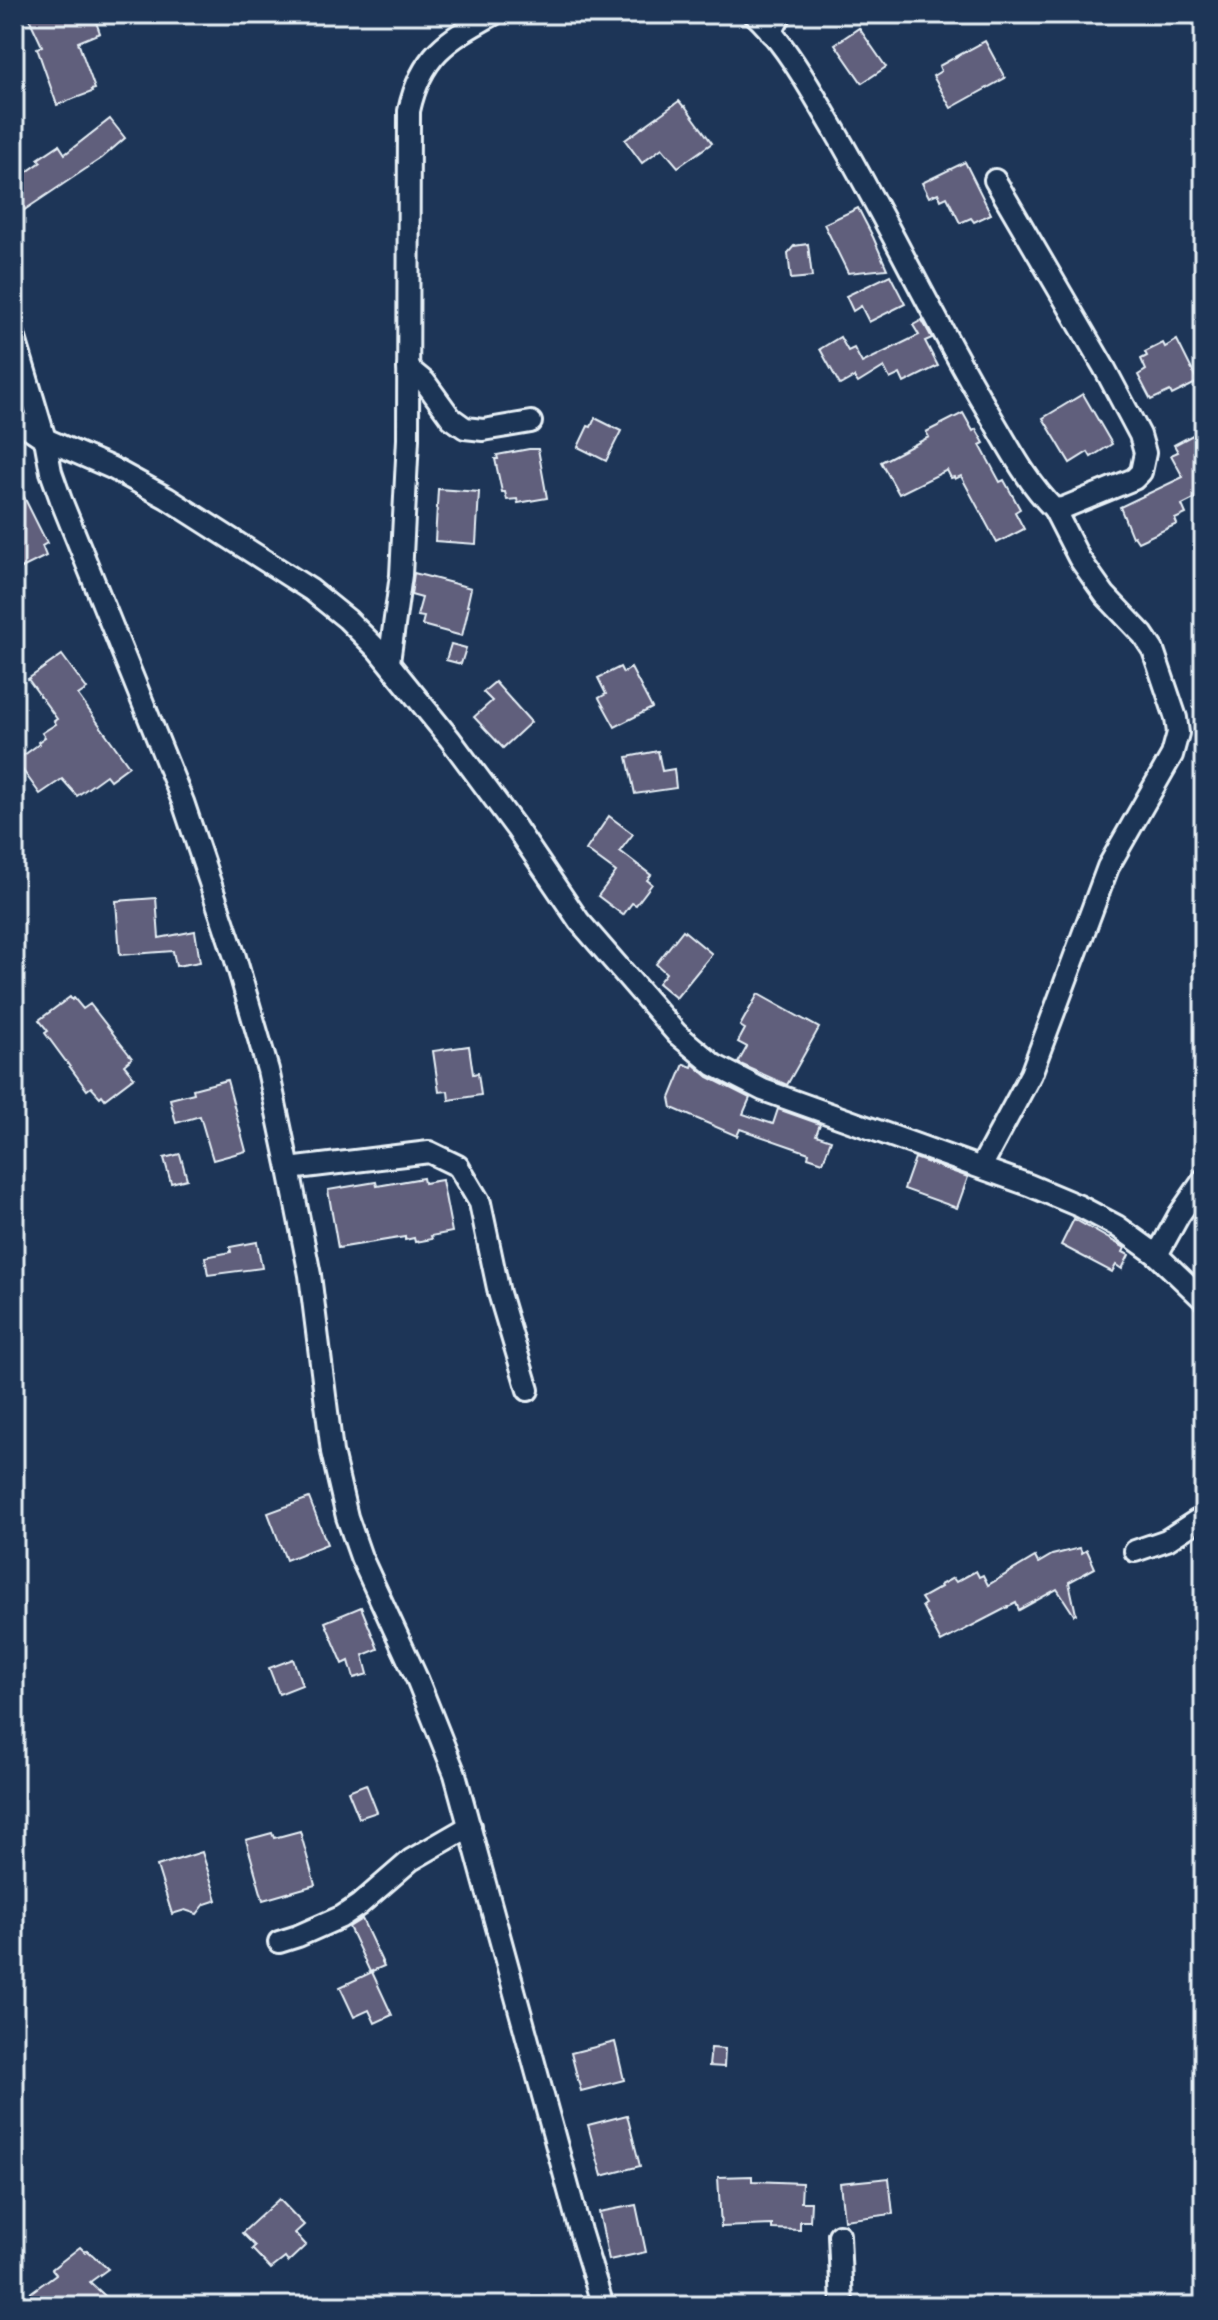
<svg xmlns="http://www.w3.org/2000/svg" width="1218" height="2320" font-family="Kalam,sans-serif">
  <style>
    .building { fill: #615e7c; stroke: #e8f1f8; stroke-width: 2 }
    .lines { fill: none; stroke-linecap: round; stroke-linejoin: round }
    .minor-casing { stroke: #e8f1f8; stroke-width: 26 }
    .minor { stroke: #1d3557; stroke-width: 20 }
  </style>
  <rect width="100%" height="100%" fill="#1d3557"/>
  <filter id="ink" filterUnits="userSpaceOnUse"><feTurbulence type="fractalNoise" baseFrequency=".0125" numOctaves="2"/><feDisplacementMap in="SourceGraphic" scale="16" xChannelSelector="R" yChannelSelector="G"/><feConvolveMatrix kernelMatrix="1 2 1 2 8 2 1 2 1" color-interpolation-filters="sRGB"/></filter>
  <g filter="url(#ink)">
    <g class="building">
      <polygon points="27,14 93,14 100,33 78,42 95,89 91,90 92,92 57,105 37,48 42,46"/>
      <polygon points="859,28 886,67 862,83 835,44"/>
      <polygon points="985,41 1005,78 951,108 933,76 941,71 939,66"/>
      <polygon points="679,101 684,107 685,106 712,143 678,167 662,148 642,163 625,140"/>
      <polygon points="110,119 125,138 102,158 14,217 14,181 41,162 38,159 59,145 65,154"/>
      <polygon points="965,162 991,214 974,222 971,218 960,223 947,197 941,200 938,193 929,197 922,183"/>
      <polygon points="858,208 873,237 887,269 848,273 824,224"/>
      <polygon points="808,244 812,277 791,279 788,253 794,246"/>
      <polygon points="890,275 905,304 869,322 861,306 853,311 846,296"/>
      <polygon points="922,320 932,338 925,341 938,366 904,383 900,374 890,379 884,367 858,383 854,377 840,385 820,349 840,337 848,351 854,348 862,363 919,335 913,325"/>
      <polygon points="1177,340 1198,382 1172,395 1170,391 1151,400 1138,375 1146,370 1141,359 1147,356 1145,352 1163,343 1165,347"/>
      <polygon points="1083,394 1112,444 1091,457 1088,452 1070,463 1043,418"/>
      <polygon points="963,413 973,431 976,429 984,443 980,445 1000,482 1004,480 1020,509 1015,512 1024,529 997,543 961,476 955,479 954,477 951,478 947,470 899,494 881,462 929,437 926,432"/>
      <polygon points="595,418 621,431 606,461 578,447 588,426 591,427"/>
      <polygon points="1204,429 1204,494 1182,505 1186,514 1175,519 1177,524 1138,542 1134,536 1132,537 1120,507 1183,477 1171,455 1178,452 1174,445"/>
      <polygon points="529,449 538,449 547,498 518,503 517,499 507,500 505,492 502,492 495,459 498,459 497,455"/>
      <polygon points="14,477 47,543 42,546 46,556 14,572"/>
      <polygon points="438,489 479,492 476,544 435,541"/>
      <polygon points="414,573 471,588 467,606 469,606 462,636 422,625 424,617 417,616 422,598 411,595"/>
      <polygon points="451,644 466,648 461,664 446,660"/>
      <polygon points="62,655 87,689 78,695 129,766 110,780 106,775 77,796 62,779 40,794 16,761 39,744 38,742 45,737 42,733 56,724 54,721 57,719 28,679"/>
      <polygon points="620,667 623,673 631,668 652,708 615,727 599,698 606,694 598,678"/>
      <polygon points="495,682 531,722 503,748 474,717 492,701 483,692"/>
      <polygon points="658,751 662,771 674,769 676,788 635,794 627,757"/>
      <polygon points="609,816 633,834 620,851 651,875 647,880 652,884 636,905 632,903 623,915 598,896 616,872 586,850"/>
      <polygon points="156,898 159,938 195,931 200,962 176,966 173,951 120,955 116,901"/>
      <polygon points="683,930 712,954 676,998 658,983 666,973 656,964"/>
      <polygon points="758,994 819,1028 787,1085 738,1063 747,1047 738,1042 745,1029 740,1026"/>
      <polygon points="70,997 72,1000 74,998 83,1009 90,1004 132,1058 124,1065 134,1077 105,1099 102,1095 100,1097 91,1087 87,1090 45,1033 48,1031 39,1020"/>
      <polygon points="469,1046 473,1074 478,1073 481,1095 449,1100 448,1091 439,1092 433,1051"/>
      <polygon points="684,1064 692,1067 693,1064 708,1077 750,1098 743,1114 773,1124 778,1109 820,1124 816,1135 831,1140 823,1162 808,1157 809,1153 740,1129 737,1136 672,1108 670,1098"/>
      <polygon points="227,1080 246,1151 213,1160 200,1116 176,1123 170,1099 194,1093 193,1089"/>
      <polygon points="180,1154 187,1179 171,1183 164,1158"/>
      <polygon points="915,1158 968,1177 957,1208 904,1189"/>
      <polygon points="423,1178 424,1183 442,1180 452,1232 431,1236 432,1239 415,1242 414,1238 405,1240 405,1237 338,1248 328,1190 376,1182 377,1186"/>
      <polygon points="1074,1219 1125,1248 1123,1252 1129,1255 1122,1269 1116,1265 1112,1272 1061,1245"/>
      <polygon points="257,1242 262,1268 208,1275 205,1257 231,1252 230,1247"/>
      <polygon points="309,1498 327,1544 286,1560 268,1513"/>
      <polygon points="1080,1548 1082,1553 1087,1550 1095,1568 1069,1582 1076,1614 1074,1615 1057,1589 1019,1610 1016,1603 941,1642 922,1606 925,1604 921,1598 941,1587 940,1585 953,1578 956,1582 976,1571 979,1577 983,1575 988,1585 1035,1557 1038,1563 1052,1555"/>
      <polygon points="361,1607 378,1649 363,1655 368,1674 354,1678 349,1661 343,1664 325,1622"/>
      <polygon points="293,1659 302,1685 279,1694 269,1668"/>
      <polygon points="366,1784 377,1812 359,1818 348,1791"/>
      <polygon points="300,1831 315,1885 263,1900 246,1840 272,1833 274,1838"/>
      <polygon points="202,1852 217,1900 205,1904 197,1914 185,1910 172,1914 157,1866"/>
      <polygon points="362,1919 384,1966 370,1972 349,1927"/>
      <polygon points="372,1972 392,2015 375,2023 369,2010 354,2017 340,1987"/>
      <polygon points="615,2042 624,2080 581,2091 571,2053"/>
      <polygon points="711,2048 725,2049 724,2067 709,2066"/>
      <polygon points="627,2115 640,2166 602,2176 588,2125"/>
      <polygon points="752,2176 752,2181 802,2183 801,2202 811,2202 810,2221 800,2221 800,2230 772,2229 772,2225 721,2227 718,2177"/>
      <polygon points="889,2178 893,2214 844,2220 840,2183"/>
      <polygon points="279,2199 304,2225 295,2233 306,2245 288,2262 285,2258 271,2269 252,2249 255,2246 242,2233"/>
      <polygon points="636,2205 646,2252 609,2260 599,2212"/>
      <polygon points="80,2247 85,2252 87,2250 108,2269 90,2282 116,2306 37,2306 26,2296 56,2274 52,2269"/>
    </g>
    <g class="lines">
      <defs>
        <g id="minor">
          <path d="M754,14C782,39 809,86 828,119C884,213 930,313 986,408C1007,443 1025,480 1054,509L1063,508L1134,479L1141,472L1145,453L1140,435L1105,369L995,180"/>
          <polyline points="771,33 781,14"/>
          <polyline points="14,335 45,439 51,472 61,500 183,802 235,957 268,1070 289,1169 310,1275 332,1452 347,1517 361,1557 418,1681 455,1774 580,2231 603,2306"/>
          <polyline points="408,368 425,382 451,418 465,428 483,430 531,422"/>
          <polyline points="14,418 45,439 112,468 167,498 311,590 347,619 378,650 450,739 516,828 579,921 677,1034 714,1065 763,1090 1029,1185 1079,1206 1117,1226 1157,1255 1204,1300"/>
          <path d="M389,662L401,575L408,439L409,111C421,55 447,40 494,14"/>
          <polyline points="981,1167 1031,1074 1108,867 1172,755 1178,733 1176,718 1153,650 1143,635 1105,595 1093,578 1079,558 1054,509"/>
          <polyline points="289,1169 429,1152 458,1166 480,1203 499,1293 528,1390"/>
          <polyline points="1157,1255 1179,1215 1204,1179"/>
          <polyline points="1135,1551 1167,1540 1204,1516"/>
          <polyline points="279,1942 298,1936 341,1917 359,1905 411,1860 470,1826"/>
          <polyline points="839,2235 842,2306"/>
        </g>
      </defs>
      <use href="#minor" class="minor-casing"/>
      <use href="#minor" class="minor"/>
    </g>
  </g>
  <rect width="1218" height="2320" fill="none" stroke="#1d3557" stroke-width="48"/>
  <rect x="24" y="24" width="1170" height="2272" fill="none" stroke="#e8f1f8" stroke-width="3" filter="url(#ink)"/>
</svg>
